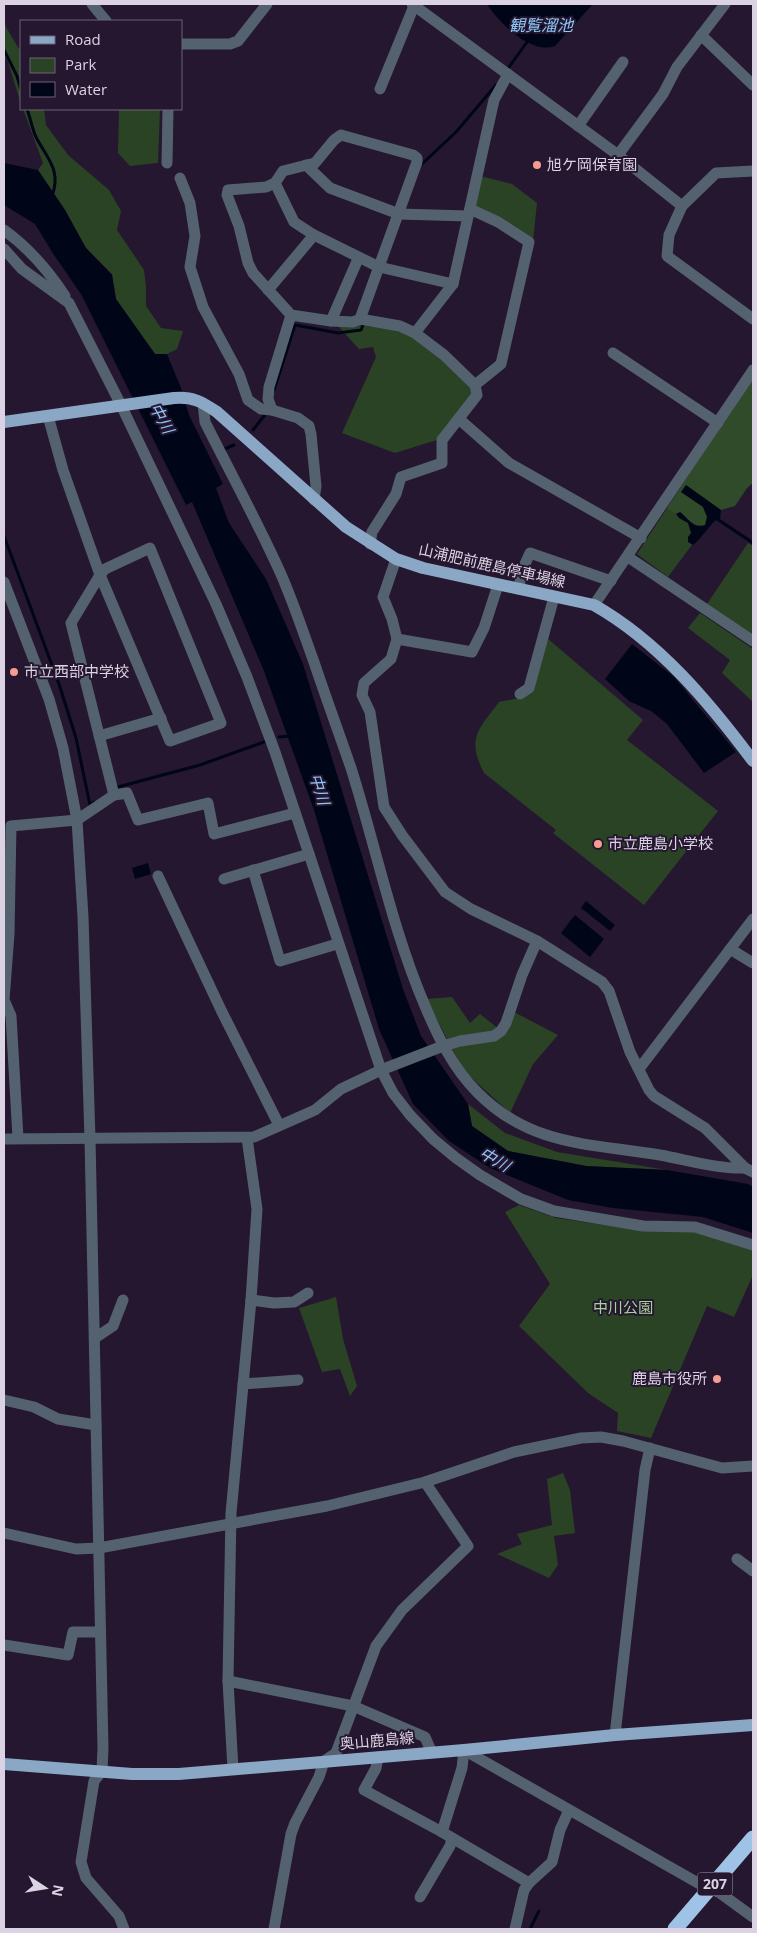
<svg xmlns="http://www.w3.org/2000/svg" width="757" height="1933" font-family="'Open Sans','Noto Sans JP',sans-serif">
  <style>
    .green { fill: #2b4325 }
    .forest { fill: #304b29 }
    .water { fill: #000617 }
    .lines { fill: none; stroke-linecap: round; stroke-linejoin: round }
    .stream { stroke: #000617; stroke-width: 3 }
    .minor { stroke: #546270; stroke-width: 11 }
    .major { stroke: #8aa8c5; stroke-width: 12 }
    .highway { stroke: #9fc3e7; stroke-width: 15 }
    .poi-dot { fill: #f59c92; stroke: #25172f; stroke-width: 2 }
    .labels { text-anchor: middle; stroke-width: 4; stroke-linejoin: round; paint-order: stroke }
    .shield { fill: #25172f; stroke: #a49aad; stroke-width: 1 }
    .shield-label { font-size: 14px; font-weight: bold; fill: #dbd2e3 }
    .poi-label { font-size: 15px; fill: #dbd2e3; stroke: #25172f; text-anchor: start }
    .street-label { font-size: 15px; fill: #dbd2e3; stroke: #25172f }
    .park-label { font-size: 15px; fill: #a4d399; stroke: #25172f }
    .water-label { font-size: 16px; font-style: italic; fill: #8cc8fa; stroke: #25172f }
  </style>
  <rect width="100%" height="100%" fill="#25172f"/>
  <g class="green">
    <polygon points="4,18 6,27 19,49 21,48 21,104 8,62 4,56"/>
    <polygon points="23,109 44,109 46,125 68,155 109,190 121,211 117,230 144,270 146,287 146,306 161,328 183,331 177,349 167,354 155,354 116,299 112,274 86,248 65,210 38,170 43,163"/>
    <polygon points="119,109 160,109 158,163 130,166 118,153"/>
    <polygon points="480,176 512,184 537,203 533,241 474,207"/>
    <polygon points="359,325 398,330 413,335 471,386 472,394 440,439 395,453 342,433 376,357 373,347 359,349 339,327"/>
    <polygon points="753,377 749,468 668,577 637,554"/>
    <polygon points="748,543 753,546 753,635 707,604"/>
    <polygon points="700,613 753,649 753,702 722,673 730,660 688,628"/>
    <path d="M547,638L643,720L627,740L718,811L644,905L553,833L556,830L484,773C466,738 479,729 499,702L524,697Z"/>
    <polygon points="452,997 470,1023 480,1014 504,1033 514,1012 558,1035 533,1064 510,1113 464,1071 426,999"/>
    <polygon points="468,1104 505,1133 557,1152 667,1170 586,1166 508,1151 472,1126"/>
    <polygon points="519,1205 556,1218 644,1231 694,1231 753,1249 753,1275 734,1317 707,1306 651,1438 617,1431 618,1413 588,1393 519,1326 550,1284 505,1212"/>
    <polygon points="336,1297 343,1339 357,1386 350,1396 340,1369 322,1372 299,1308"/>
    <polygon points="563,1473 570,1490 575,1533 554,1536 558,1565 549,1578 497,1554 522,1544 517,1534 552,1525 547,1479"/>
  </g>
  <path class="forest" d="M753,377V483L747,488L735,506L721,510L686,485L681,492L703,507L707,517L705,525C693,529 688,518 680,512L676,514L667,508Z"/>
  <g class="water">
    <path d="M487,4H593L555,46C531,55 499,23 487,4Z"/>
    <polygon points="4,163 38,170 65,210 86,248 112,275 116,299 155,354 167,354 181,388 189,415 223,484 216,488 229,523 266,579 303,664 403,989 421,1036 468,1104 472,1126 508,1151 586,1166 667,1170 748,1184 753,1187 753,1233 703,1217 613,1208 568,1200 490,1168 449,1141 413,1104 379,1029 314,810 264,671 192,502 186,505 81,294 54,255 35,224 4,205"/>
    <path d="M686,485L721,510L720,519L753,541V545L716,520C707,528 702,538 693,545L688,542V537L691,533L688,523L679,518L676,514L680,512C688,518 693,529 705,525L707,517L703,507L681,492Z"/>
    <polygon points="632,644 674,677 736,752 704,773 667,724 651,711 629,701 605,679"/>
    <polygon points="148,863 151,874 135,879 132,868"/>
    <polygon points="586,901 615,925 610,931 581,908"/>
    <polygon points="575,915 604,939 590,957 561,933"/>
  </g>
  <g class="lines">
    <g class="stream">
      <polyline points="4,50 17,76 21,90"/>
      <polyline points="507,70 527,42"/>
      <path d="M27,109C30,117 32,127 35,135C46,158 62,169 52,196"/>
      <polyline points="422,164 456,132 496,85"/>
      <polyline points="274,390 295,325 338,333 361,330 363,325"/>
      <polyline points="253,430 264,416"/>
      <polyline points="222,450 234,445"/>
      <polyline points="4,536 59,684 76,738 90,805 94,802"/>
      <polyline points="279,737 291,736"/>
      <polyline points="118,787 200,765 264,742"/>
      <polyline points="530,1929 539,1911"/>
    </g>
    <g class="minor">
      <polyline points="92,4 106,21"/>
      <polyline points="412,4 618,155 682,206"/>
      <polyline points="701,35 753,85"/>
      <polyline points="181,44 230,44 238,41 267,4"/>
      <polyline points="380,89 414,6"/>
      <polyline points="578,126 623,62"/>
      <polyline points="618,155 663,94 677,67 725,4"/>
      <polyline points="167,163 168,109"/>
      <polyline points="306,165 330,188 399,214 468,216"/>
      <polyline points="753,171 716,173 682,206 669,235 667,256 753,319"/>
      <polyline points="180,178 190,203 195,236 190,267 203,307 239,374 248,400 261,409 272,410 298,418 309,426 311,434 316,486 314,500"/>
      <polyline points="275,183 294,222 314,235 379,267 453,284"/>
      <polyline points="470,209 498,222 529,242 501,364 475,385"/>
      <path d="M4,230C29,248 48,270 65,296"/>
      <polyline points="4,249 22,269 69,303 121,405 216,604 247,677 275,752 381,1070 393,1093 410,1115 433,1139 456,1158 480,1175 521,1199 554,1211 643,1226 695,1227 753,1245"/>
      <polyline points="268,290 314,235"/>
      <polyline points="360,319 417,162 417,158 413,155 341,135 334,140 315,163 283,171 275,183 266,187 228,190 227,195 239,226 248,263 253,273 291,315 331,321 353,322 360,319 400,326 415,333 444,355 475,385 477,395 442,440 442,463 401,477 396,494 372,532 370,544"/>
      <polyline points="331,321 358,259"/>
      <polyline points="415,333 453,284 494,100 508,74"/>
      <polyline points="613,353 718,423"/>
      <path d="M203,403L205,422C230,472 257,521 280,572C293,601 303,632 314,662C326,698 339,733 351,768C376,847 392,929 425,1006C438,1037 453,1068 477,1092C531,1147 590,1143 660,1155C688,1160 717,1169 745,1168"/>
      <polyline points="272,410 268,399 269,387 291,315"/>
      <polyline points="48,416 63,470 100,575 170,741 221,723 150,548 105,569 100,575 71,623 114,795"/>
      <polyline points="459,419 509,463 641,538"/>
      <polyline points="628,557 753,641"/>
      <polyline points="396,559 383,597 392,619 397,639 391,659 364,683 362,695 370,712 384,807 402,835 445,892 471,909 537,941 602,982 609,991 630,1052 649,1090 654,1096 705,1128 745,1168 753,1172"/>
      <polyline points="4,582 49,699 63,748 77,820 83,917 90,1139 103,1748 102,1771 94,1781 81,1862 86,1878 119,1916 124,1929"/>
      <polyline points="518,589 525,564 530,553 611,581"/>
      <polyline points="594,605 753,370"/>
      <polyline points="397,639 472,652 484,628 498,585"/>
      <polyline points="520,694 529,688 554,597"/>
      <polyline points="99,736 161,718"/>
      <polyline points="253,870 280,961 337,944"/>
      <polyline points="158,876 222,1012 279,1125"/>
      <polyline points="224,879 309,854"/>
      <polyline points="730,949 753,963"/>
      <polyline points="639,1069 753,919"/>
      <polyline points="18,1138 11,1016 4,1000 9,934 11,826 77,820 114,795 127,793 138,820 208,803 214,834 295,813"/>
      <polyline points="4,1139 254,1137 315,1110 341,1089 381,1070 443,1046 460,1041 494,1036 501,1031 506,1023 522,975 537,941"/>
      <polyline points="251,1300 274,1303 294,1302 308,1293"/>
      <polyline points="95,1338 113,1326 123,1300"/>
      <polyline points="243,1384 298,1380"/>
      <polyline points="4,1400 34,1407 58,1419 96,1425"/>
      <polyline points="4,1533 76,1549 99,1548 327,1506 425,1482 514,1452 581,1438 601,1437 623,1441 722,1468 753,1466"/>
      <polyline points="737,1559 753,1571"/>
      <polyline points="4,1645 68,1655 73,1632 100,1632"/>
      <polyline points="228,1681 353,1706 425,1737 432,1753"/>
      <polyline points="615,1735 645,1470 650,1448"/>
      <polyline points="378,1757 376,1768 364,1790 442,1832 529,1883"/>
      <polyline points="233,1769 228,1681 231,1513 251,1300 257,1209 247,1138"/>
      <polyline points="442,1832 462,1768 464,1750 698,1883 720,1893 753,1917"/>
      <polyline points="420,1897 450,1846 452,1838"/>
      <polyline points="274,1929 291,1834 295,1823 319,1777 324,1761 336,1753 376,1646 402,1610 468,1546 425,1482"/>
      <polyline points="515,1929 524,1890 529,1883 552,1862 560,1830 569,1810"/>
    </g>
    <g class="major">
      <path d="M4,422L174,398C192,396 202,402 217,412L346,527L396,559L423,568L594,605C659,642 709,702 753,761"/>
      <polyline points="4,1764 132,1774 179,1774 464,1750 615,1735 753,1725"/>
    </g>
    <polyline class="highway" points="675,1929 753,1838"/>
  </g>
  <g class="poi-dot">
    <circle cx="537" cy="165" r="5"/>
    <circle cx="14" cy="672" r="5"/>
    <circle cx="598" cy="844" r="5"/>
    <circle cx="717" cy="1379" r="5"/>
  </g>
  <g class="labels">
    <rect class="shield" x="697.5" y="1872.5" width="35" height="23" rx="4"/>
    <g class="shield-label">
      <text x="715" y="1889">207</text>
    </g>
    <g class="poi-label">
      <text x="547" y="170">旭ケ岡保育園</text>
      <text x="24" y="677">市立西部中学校</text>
      <text x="608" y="849">市立鹿島小学校</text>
      <text x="707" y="1384" text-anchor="end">鹿島市役所</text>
    </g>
    <g class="street-label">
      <text transform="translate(492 566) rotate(13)" y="5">山浦肥前鹿島停車場線</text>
      <text transform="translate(377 1741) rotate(-5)" y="5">奥山鹿島線</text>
    </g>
    <g class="park-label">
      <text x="623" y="1313">中川公園</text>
    </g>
    <g class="water-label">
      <text x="541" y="31">観覧溜池</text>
      <text transform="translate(162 418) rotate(61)" y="6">中川</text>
      <text transform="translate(320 789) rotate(73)" y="6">中川</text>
      <text transform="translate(495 1159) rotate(30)" y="6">中川</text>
    </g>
  </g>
  <rect width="757" height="1933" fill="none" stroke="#dbd2e3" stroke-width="10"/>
  <rect x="20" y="20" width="162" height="90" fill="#25172f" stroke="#6e6277"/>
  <rect x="30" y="36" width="25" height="8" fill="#8aa8c5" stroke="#6e6277"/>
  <text x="65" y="45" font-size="15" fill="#dbd2e3">Road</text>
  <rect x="30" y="58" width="25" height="15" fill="#2b4325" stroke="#6e6277"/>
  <text x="65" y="70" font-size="15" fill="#dbd2e3">Park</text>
  <rect x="30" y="82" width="25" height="15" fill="#000617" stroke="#6e6277"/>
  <text x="65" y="95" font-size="15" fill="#dbd2e3">Water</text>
  <g transform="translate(45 1888) rotate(102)" stroke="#25172f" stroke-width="4" paint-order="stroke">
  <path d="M0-4L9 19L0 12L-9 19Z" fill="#dbd2e3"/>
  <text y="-8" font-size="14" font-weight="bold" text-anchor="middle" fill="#dbd2e3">N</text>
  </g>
</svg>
